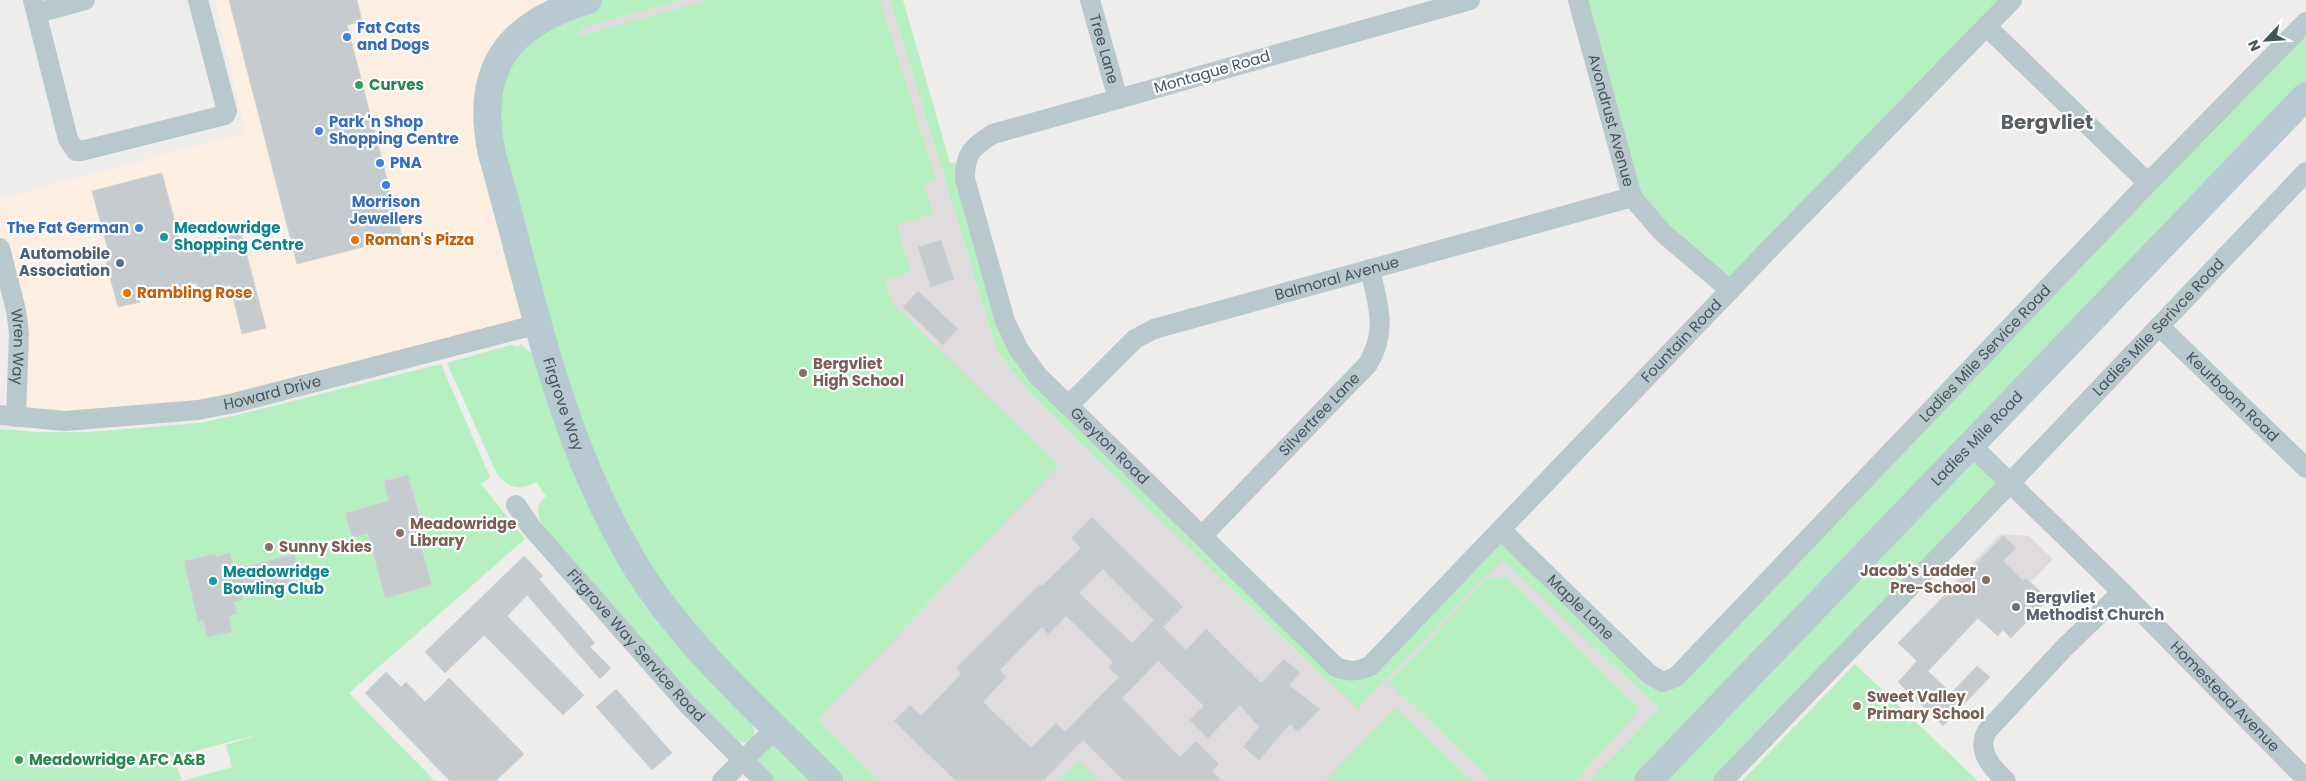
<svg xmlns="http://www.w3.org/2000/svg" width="2306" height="781" font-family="Poppins,sans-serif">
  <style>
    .commercial { fill: #fcefe2 }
    .education { fill: #e0dcde }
    .green { fill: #b6f0c0; fill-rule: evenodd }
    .building { fill: #c5cbcf; stroke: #cfd4d8; fill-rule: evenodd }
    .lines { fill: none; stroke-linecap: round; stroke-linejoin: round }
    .street { stroke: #b9c8cc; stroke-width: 20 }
    .secondary { stroke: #b8cad1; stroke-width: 28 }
    .shop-dot { fill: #3f7fe0; stroke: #fff; stroke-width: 2 }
    .leisure-dot { fill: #2e9e5b; stroke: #fff; stroke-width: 2 }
    .culture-dot { fill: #0f9aa8; stroke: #fff; stroke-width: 2 }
    .food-dot { fill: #e8710a; stroke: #fff; stroke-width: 2 }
    .service-dot { fill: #5c6f8a; stroke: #fff; stroke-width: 2 }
    .education-dot { fill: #8d6e63; stroke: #fff; stroke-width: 2 }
    .worship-dot { fill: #6b7280; stroke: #fff; stroke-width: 2 }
    .labels { text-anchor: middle; stroke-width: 4.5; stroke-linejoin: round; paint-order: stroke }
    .shop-label { font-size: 15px; font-weight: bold; fill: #366cbe; stroke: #fff; text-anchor: start }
    .street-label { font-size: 15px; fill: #44545a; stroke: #fff }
    .leisure-label { font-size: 15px; font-weight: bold; fill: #27864d; stroke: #fff; text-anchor: start }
    .culture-label { font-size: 15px; font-weight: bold; fill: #0d838f; stroke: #fff; text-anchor: start }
    .food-label { font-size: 15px; font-weight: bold; fill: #c56008; stroke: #fff; text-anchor: start }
    .service-label { font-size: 15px; font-weight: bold; fill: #4e5e75; stroke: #fff; text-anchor: end }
    .education-label { font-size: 15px; font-weight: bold; fill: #785e54; stroke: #fff; text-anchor: start }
    .worship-label { font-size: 15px; font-weight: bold; fill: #5b616d; stroke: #fff; text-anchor: start }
    .district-label { font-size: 20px; font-weight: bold; fill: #585e61; stroke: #fff }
  </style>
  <rect width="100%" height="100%" fill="#efecec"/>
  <polygon class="commercial" points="215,0 588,0 539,324 234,403 16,417 20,355 0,248 0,199 245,133"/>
  <g class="education">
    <polygon points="682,0 890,0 997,351 1031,395 1080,444 1357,708 1502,558 1659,709 1590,781 879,781 705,607 525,141 582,28"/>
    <polygon points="2000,534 2029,536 2053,559 2031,582 2027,578 1982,623 1947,589"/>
  </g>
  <g class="green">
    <polygon points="588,0 682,0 582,28 579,36 709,0 880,0 936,180 924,184 933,214 897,225 911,272 885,280 892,304 1059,465 818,719 879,781 764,781 743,760 776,727 617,532 492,154 497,68"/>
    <polygon points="890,0 903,0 950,163 965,162 1019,350 1336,667 1359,671 1501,530 1663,682 2306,22 2306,96 1972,445 2010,483 1723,781 1590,781 1659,709 1502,559 1358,709 1080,444 1031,395 997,351"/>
    <polygon points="1578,0 2013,0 1730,290 1645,215"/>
    <path d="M520,344L534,355L554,423L581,492L622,569L643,603L669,636L699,670L753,725L755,736L748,742H739L705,709L543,527C537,515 535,505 546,496L536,482C519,491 507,488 496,472L447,363L511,345L519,347Z"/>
    <path d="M441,364L490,477L481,484L525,539L349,693L435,781H0V429L37,432H90L199,423L237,415ZM260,734L226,745L232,767L182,781L174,758L142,765Z"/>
    <polygon points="1507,577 1639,709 1576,781 1492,781 1389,682 1488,578"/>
    <polygon points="1855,664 1978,781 1742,781"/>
    <polygon points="1396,708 1472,781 1325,781"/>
    <polygon points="1078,761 1099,781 1057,781"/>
  </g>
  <g class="building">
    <polygon points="229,0 357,0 362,21 347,25 402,237 297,264"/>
    <polygon points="162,173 182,249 241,233 266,328 242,334 230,285 199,293 196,283 140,299 140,302 118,307 106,262 111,261 92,191"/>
    <polygon points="941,240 954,279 931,287 918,247"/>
    <polygon points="918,291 958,329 943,345 903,307"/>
    <polygon points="408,475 421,520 414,522 432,585 385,598 368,533 352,537 345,513 389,501 384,481"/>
    <path d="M1092,517L1183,607L1163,627L1186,650L1206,629L1261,683L1284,659L1300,673L1289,685L1320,709L1298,732L1290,724L1259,760L1243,747L1259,727L1240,705L1208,738L1190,720L1204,706L1158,661L1122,698L1180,757L1196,741L1219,764L1212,771L1222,781H1124L1083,740L1043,781H956L894,721L910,705L921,716L961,674L956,668L1040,584L1042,586L1081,548L1071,538ZM1103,569L1154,620L1132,643L1079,593ZM1066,616L1113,662L1108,667L1119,677L1065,732L1056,723L1031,748L983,702L1006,677L1000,670L1042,627L1048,634Z"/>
    <polygon points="2003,536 2016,548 2003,561 2023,581 2026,578 2043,594 2040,596 2046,602 2011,638 2003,630 1998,636 1978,618 1928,671 1951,693 1977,666 1990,677 1943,726 1898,682 1917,661 1898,643"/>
    <polygon points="230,553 234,569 295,554 299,570 292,572 295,582 241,596 242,600 234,602 237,614 229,616 232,632 207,637 203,620 198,622 184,561 215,554 216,557"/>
    <polygon points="524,556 543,576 539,579 595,643 590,647 611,668 600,679 527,595 507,616 584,695 563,715 484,635 445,673 425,652"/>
    <polygon points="386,672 401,687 406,682 425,702 449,678 524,754 496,781 450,781 365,693"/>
    <polygon points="616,689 672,753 652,770 596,707"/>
  </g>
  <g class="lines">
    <g class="street">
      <polyline points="33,0 68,139 76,151 81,151 225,115 227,111 198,0"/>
      <path id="s1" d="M1090,0L1118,99"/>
      <path id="s2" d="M1470,0L993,134C972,147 965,153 965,179L1005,321L1019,350L1038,376L1336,667C1349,672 1357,672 1370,666L1779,239L2012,0"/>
      <path id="s3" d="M1578,0L1632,197L1663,233L1730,290"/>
      <polyline points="37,13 85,0"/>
      <polyline points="1986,26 2148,183"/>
      <path id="s4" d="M0,248L16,310L19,333L16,417"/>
      <path id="s5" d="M2159,326L2306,468"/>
      <path id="s6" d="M1068,406L1135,339L1154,329L1632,197"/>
      <path id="s7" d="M0,415L65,421L198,410L234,403L539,324"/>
      <path id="s8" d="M1972,446L2122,592L2306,779"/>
      <path id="s9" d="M516,505L531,527L688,705L764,781"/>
      <path id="s10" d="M1501,530L1649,674L1663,682L1676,677L2148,183L2306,22"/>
      <path id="s11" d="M1202,536L1368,364C1388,330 1378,305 1370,269"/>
      <polyline points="722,781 776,728"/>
      <path id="s12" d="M1723,781L2010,483L2306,172"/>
      <path d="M2006,781C1992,768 1976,751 1987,731L2064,648L2122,592"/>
    </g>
    <g class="secondary">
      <path id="s13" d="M588,0C507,24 474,70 492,154C534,301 562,459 650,588C700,660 768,719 829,781"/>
      <path id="s14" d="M1648,781L2306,96"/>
    </g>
  </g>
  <g class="shop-dot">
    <circle cx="347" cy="37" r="5"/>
    <circle cx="319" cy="131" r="5"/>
    <circle cx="380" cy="163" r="5"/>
    <circle cx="386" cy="185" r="5"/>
    <circle cx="139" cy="228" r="5"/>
  </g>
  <g class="leisure-dot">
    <circle cx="359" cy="85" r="5"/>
    <circle cx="19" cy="760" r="5"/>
  </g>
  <g class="culture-dot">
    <circle cx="164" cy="237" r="5"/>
    <circle cx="213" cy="581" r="5"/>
  </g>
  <g class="food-dot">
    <circle cx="355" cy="240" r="5"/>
    <circle cx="127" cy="293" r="5"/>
  </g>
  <circle class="service-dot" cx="120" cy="263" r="5"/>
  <g class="education-dot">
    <circle cx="803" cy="373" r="5"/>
    <circle cx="400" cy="533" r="5"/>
    <circle cx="269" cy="547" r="5"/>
    <circle cx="1986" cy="580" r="5"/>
    <circle cx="1857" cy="706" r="5"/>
  </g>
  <circle class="worship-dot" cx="2016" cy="607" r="5"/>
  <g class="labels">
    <g class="shop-label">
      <text x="357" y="33">Fat Cats<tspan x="357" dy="17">and Dogs</tspan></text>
      <text x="329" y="127">Park 'n Shop<tspan x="329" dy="17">Shopping Centre</tspan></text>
      <text x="390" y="168">PNA</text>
      <text x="386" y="207" text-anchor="middle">Morrison<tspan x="386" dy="17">Jewellers</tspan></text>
      <text x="129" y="233" text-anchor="end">The Fat German</text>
    </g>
    <g class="street-label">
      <text dy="5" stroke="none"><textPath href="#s1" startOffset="51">Tree Lane</textPath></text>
      <text transform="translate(1212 72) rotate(-16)" y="5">Montague Road</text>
      <text dy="5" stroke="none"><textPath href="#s3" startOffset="125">Avondrust Avenue</textPath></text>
      <text dy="5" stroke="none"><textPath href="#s6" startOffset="306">Balmoral Avenue</textPath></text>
      <text dy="5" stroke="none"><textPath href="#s12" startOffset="629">Ladies Mile Serivce Road</textPath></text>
      <text dy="5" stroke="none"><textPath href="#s2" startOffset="1666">Fountain Road</textPath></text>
      <text dy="5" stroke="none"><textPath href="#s4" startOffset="101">Wren Way</textPath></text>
      <text dy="5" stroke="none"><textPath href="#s10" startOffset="684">Ladies Mile Service Road</textPath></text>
      <text dy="5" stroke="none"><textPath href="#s7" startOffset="275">Howard Drive</textPath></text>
      <text dy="5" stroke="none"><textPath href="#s5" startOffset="102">Keurboom Road</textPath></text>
      <text dy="5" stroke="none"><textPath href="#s13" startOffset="466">Firgrove Way</textPath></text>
      <text dy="5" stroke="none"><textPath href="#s11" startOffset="169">Silvertree Lane</textPath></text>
      <text dy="5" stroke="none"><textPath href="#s14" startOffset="475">Ladies Mile Road</textPath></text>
      <text dy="5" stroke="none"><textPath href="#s2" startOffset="864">Greyton Road</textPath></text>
      <text dy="5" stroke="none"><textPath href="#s10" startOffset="111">Maple Lane</textPath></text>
      <text dy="5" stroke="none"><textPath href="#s9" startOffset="185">Firgrove Way Service Road</textPath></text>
      <text dy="5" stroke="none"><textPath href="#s8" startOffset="356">Homestead Avenue</textPath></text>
    </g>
    <g class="leisure-label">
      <text x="369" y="90">Curves</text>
      <text x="29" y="765">Meadowridge AFC A&amp;B</text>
    </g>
    <g class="culture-label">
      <text x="174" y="233">Meadowridge<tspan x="174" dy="17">Shopping Centre</tspan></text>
      <text x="223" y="577">Meadowridge<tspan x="223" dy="17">Bowling Club</tspan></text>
    </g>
    <g class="food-label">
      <text x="365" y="245">Roman's Pizza</text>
      <text x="137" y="298">Rambling Rose</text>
    </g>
    <g class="service-label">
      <text x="110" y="259">Automobile<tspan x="110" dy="17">Association</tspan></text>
    </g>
    <g class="education-label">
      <text x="813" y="369">Bergvliet<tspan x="813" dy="17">High School</tspan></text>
      <text x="410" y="529">Meadowridge<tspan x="410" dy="17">Library</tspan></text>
      <text x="279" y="552">Sunny Skies</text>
      <text x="1976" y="576" text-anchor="end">Jacob's Ladder<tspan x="1976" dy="17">Pre-School</tspan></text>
      <text x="1867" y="702">Sweet Valley<tspan x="1867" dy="17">Primary School</tspan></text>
    </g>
    <g class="worship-label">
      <text x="2026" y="603">Bergvliet<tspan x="2026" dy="17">Methodist Church</tspan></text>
    </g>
    <g class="district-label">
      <text x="2047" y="129">Bergvliet</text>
    </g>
  </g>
  <g transform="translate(2266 40) rotate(245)" stroke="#ffffff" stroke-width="4" paint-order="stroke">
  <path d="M0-4L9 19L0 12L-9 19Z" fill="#44545a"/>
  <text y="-8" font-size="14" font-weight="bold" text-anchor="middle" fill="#44545a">N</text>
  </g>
</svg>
